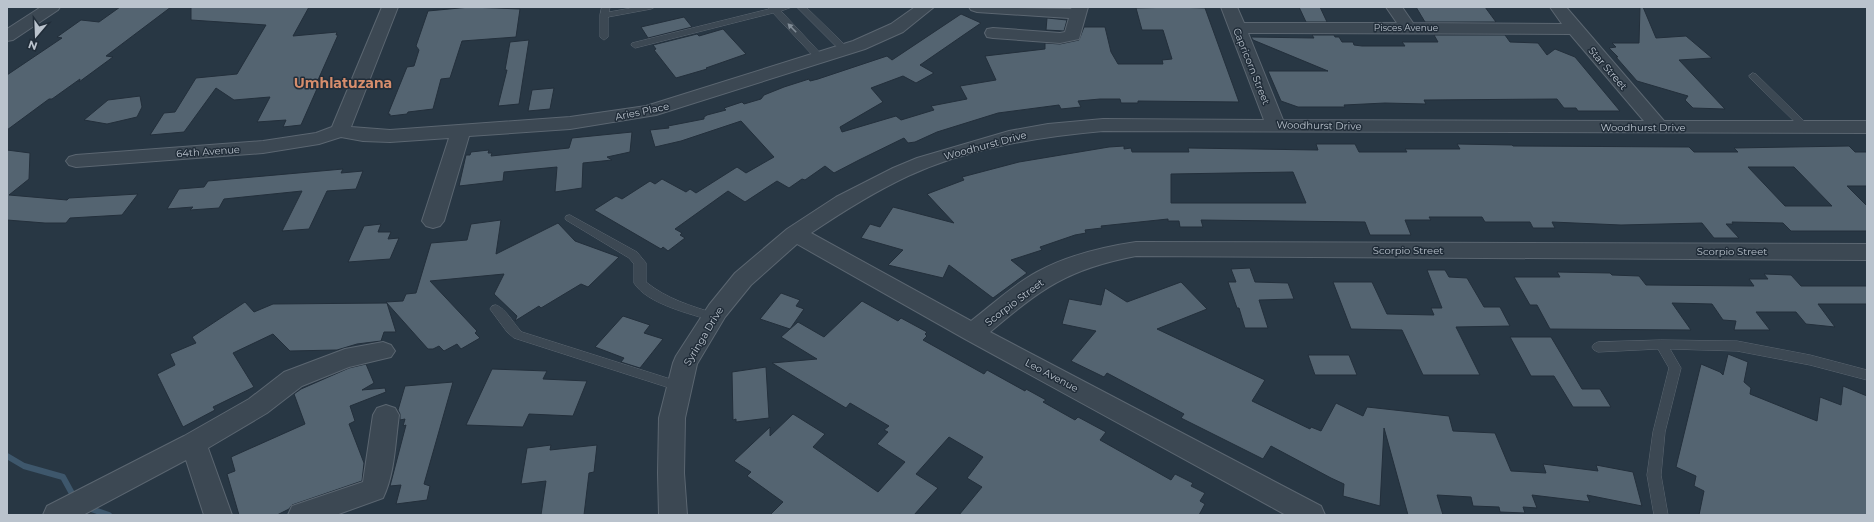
<svg xmlns="http://www.w3.org/2000/svg" width="1874" height="522" font-family="Montserrat,sans-serif">
  <style>
    .lines { fill: none; stroke-linecap: round; stroke-linejoin: round }
    .stream { stroke: #3e576c; stroke-width: 6 }
    .building { fill: #546471; stroke: #232f3b; fill-rule: evenodd }
    .service-casing { stroke: #5b6671; stroke-width: 1 }
    .minor-casing { stroke: #5b6671; stroke-width: 2 }
    .service { fill: #3c4853; fill-rule: evenodd }
    .minor { fill: #3c4853; fill-rule: evenodd }
    .oneway { fill: #818c96 }
    .labels { text-anchor: middle; stroke-width: 3; stroke-linejoin: round; paint-order: stroke }
    .far-street-label { font-size: 9px; fill: #bac3cd; stroke: #212d39 }
    .street-label { font-size: 10px; fill: #bac3cd; stroke: #212d39 }
    .district-label { font-size: 14px; font-weight: bold; fill: #d68d6c; stroke: #212d39 }
  </style>
  <rect width="100%" height="100%" fill="#283744"/>
  <g class="lines">
    <g class="stream">
      <polyline points="7,456 24,466 63,477 75,499"/>
      <polyline points="85,507 109,515"/>
    </g>
  </g>
  <g class="building">
    <polygon points="120,7 171,7 106,56 113,57 79,82 80,79 52,99 49,99 7,130 7,75 62,38 57,37 81,20 99,22"/>
    <polygon points="191,7 309,7 293,36 337,32 336,35 338,35 318,80 320,82 301,125 283,127 286,120 257,122 270,97 234,100 216,88 184,132 150,135 164,113 175,112 196,78 237,74 266,25 191,20"/>
    <polygon points="470,7 520,9 516,37 462,41 450,78 441,79 433,109 408,112 407,114 390,116 390,114 388,114 407,67 414,66 419,50 416,46 428,11"/>
    <polygon points="1176,7 1205,8 1239,102 1138,101 1138,103 1121,103 1120,99 1100,99 1078,101 1081,107 1061,109 1059,105 998,113 937,132 915,142 908,143 904,138 859,160 834,173 825,166 805,180 802,179 789,188 777,181 745,202 728,191 675,229 682,233 680,235 685,238 668,251 663,247 661,249 594,210 616,196 622,199 650,181 655,184 662,179 686,192 690,189 696,193 737,167 746,173 774,157 741,121 681,141 655,147 650,130 669,128 668,126 704,119 704,117 707,115 726,110 724,108 742,102 744,104 761,99 764,95 784,87 809,79 810,81 818,79 887,56 892,60 961,14 981,23 920,65 934,73 916,83 903,76 871,88 883,102 840,127 842,132 896,116 901,120 934,110 931,106 967,99 960,86 996,80 985,56 1045,49 1045,43 1060,44 1079,40 1084,27 1105,27 1111,52 1118,64 1163,64 1162,60 1172,59 1163,30 1142,30 1136,8"/>
    <polygon points="1299,7 1320,7 1327,22 1306,22"/>
    <polygon points="1416,7 1485,7 1496,22 1425,22"/>
    <polygon points="1640,7 1643,7 1656,38 1686,36 1712,58 1679,60 1725,109 1693,108 1685,100 1688,96 1637,81 1616,57 1618,57 1609,48 1616,47 1612,43 1639,43"/>
    <polygon points="684,17 692,27 648,38 641,27"/>
    <polygon points="1047,18 1067,20 1064,31 1046,30"/>
    <polygon points="723,29 746,54 706,68 707,69 676,78 654,50 656,49 653,45 697,34 699,36"/>
    <polygon points="1312,35 1334,35 1335,37 1339,37 1342,42 1353,42 1354,45 1362,46 1405,46 1402,42 1438,42 1434,35 1505,35 1510,42 1538,43 1547,55 1555,49 1575,57 1620,111 1578,111 1576,108 1564,108 1557,99 1424,100 1426,104 1385,103 1344,105 1345,107 1298,107 1281,101 1268,71 1328,71 1253,40 1251,37 1314,38"/>
    <polygon points="529,40 519,104 498,106 507,70 505,70 510,42"/>
    <polygon points="554,88 550,109 528,111 532,90"/>
    <polygon points="140,96 142,107 137,117 107,124 84,120 108,100"/>
    <polygon points="632,132 630,152 607,157 612,160 583,163 582,188 555,192 557,167 504,172 503,181 459,186 466,155 470,155 471,152 489,150 488,153 492,153 491,156 569,148 572,138"/>
    <path d="M1316,144H1355L1359,152H1407L1405,149H1460L1457,144L1512,145L1513,146L1689,147L1694,152H1738L1734,148L1849,146L1855,152H1867V186H1847L1867,206V231H1791L1783,223L1732,222L1733,224H1726L1739,238H1714L1702,223L1621,225L1552,222L1555,228H1533L1530,222H1485L1482,217H1429L1431,220H1405L1411,235H1370L1365,222L1201,220L1203,227H1180L1179,221H1168V219L1101,226L1102,228L1085,230L1086,233L1075,235L1040,247L1042,250L1011,260L1027,273L993,298L949,265L943,278L888,265L903,250L861,238L870,224L880,227L893,207L954,223L927,194L964,180L962,177L1019,162L1109,147L1124,146V149L1131,148L1132,152H1189L1188,148L1318,150ZM1748,167H1794L1832,206H1785ZM1293,172L1306,203H1171V174Z"/>
    <polygon points="7,150 30,153 29,179 9,195 67,200 69,198 138,194 122,215 70,218 66,223 45,223 7,220"/>
    <polygon points="343,169 341,173 363,171 356,189 327,191 309,229 282,231 302,191 224,199 219,208 190,210 193,207 167,209 179,189 204,187 208,181"/>
    <polygon points="501,220 496,254 558,223 575,241 619,257 588,287 581,284 541,308 539,306 515,321 517,316 494,294 504,274 430,281 477,331 475,333 480,338 461,349 457,344 444,351 439,346 433,349 428,349 386,302 403,301 406,294 416,293 431,243 467,240 471,224"/>
    <polygon points="381,224 378,232 391,232 388,239 399,238 390,259 348,262 364,226"/>
    <polygon points="1250,268 1255,282 1288,283 1294,299 1259,300 1268,328 1245,328 1239,308 1237,308 1228,282 1236,282 1231,269"/>
    <polygon points="1427,270 1445,270 1449,277 1467,278 1484,307 1500,307 1510,326 1456,327 1480,375 1423,375 1402,330 1351,329 1333,282 1372,282 1387,314 1434,315 1431,308 1442,308"/>
    <polygon points="1557,272 1610,273 1612,275 1639,276 1646,285 1754,286 1749,279 1768,279 1764,274 1791,275 1801,286 1867,286 1867,304 1818,304 1835,327 1806,324 1796,312 1756,312 1770,330 1734,330 1736,321 1723,320 1712,304 1672,303 1691,330 1550,329 1537,305 1530,305 1514,277 1560,277"/>
    <polygon points="1181,282 1207,309 1157,329 1265,380 1252,401 1310,429 1311,427 1321,431 1336,403 1363,416 1367,407 1449,416 1453,431 1495,433 1511,471 1546,473 1543,464 1598,471 1596,465 1633,472 1642,506 1587,495 1590,502 1532,495 1537,508 1523,507 1525,513 1500,512 1499,507 1473,506 1471,497 1437,495 1443,515 1408,515 1384,428 1380,506 1343,496 1344,484 1331,478 1271,446 1263,459 1181,418 1184,414 1107,373 1104,377 1071,361 1096,331 1062,324 1069,299 1101,305 1105,288 1127,302"/>
    <polygon points="781,293 800,300 796,306 804,309 790,329 760,319"/>
    <polygon points="862,301 898,321 901,318 927,332 925,334 927,336 923,340 984,374 987,370 1025,391 1026,389 1046,400 1043,402 1075,420 1078,417 1106,432 1100,440 1171,480 1175,474 1193,483 1191,486 1205,493 1200,501 1205,504 1199,515 959,515 982,487 967,478 983,457 949,437 916,474 938,488 914,515 770,515 783,502 747,476 751,472 734,461 770,427 770,436 793,414 825,434 813,447 878,492 905,462 877,444 888,432 884,430 889,426 850,403 846,408 772,363 817,359 781,337 798,322 824,337"/>
    <polygon points="245,302 254,312 273,304 387,303 396,332 384,332 381,341 357,344 337,350 290,351 273,334 233,353 254,387 213,407 215,410 183,427 157,374 175,365 170,354 196,343 192,337"/>
    <polygon points="623,316 650,325 644,333 663,339 640,368 621,362 624,358 595,347"/>
    <polygon points="1510,337 1551,337 1582,389 1600,389 1611,407 1573,407 1554,376 1531,376"/>
    <polygon points="1728,354 1748,362 1744,382 1751,388 1750,394 1817,421 1820,397 1841,405 1843,386 1867,396 1867,515 1699,515 1704,491 1694,486 1696,476 1676,467 1701,364 1720,372 1723,375"/>
    <polygon points="1308,355 1349,355 1357,375 1315,375"/>
    <polygon points="366,364 374,383 362,390 385,388 386,392 350,406 355,421 349,424 364,463 362,481 292,505 289,509 277,515 239,515 227,474 235,471 231,457 305,424 294,394 301,389 349,368"/>
    <polygon points="766,367 769,418 736,422 736,419 733,420 732,372"/>
    <polygon points="492,369 547,371 543,379 587,381 573,416 529,414 523,427 466,425"/>
    <polygon points="453,382 424,484 430,486 427,500 396,504 401,485 390,486 406,425 403,426 405,419 400,420 400,414 398,410 405,386"/>
    <polygon points="551,445 550,450 597,445 594,472 589,473 584,515 541,515 546,481 521,484 527,448"/>
  </g>
  <g class="lines">
    <defs>
      <g id="service">
        <polygon points="602,7 610,7 609,12 637,7 655,7 651,9 608,17 608,37 604,40 600,37 600,15"/>
        <polygon points="768,7 792,7 781,11 823,56 823,60 817,60 773,13 635,48 631,45 632,43 769,9"/>
        <polygon points="797,7 806,7 848,48 848,52 842,52"/>
        <polygon points="1753,73 1756,74 1808,125 1810,127 1808,129 1802,129 1750,78 1749,76"/>
        <path d="M570,215L637,252L646,263V282C667,299 691,306 717,314L719,317L717,320L713,321C691,314 647,304 634,283V264L629,258L566,220L565,218L566,216Z"/>
        <path d="M496,305C506,308 514,325 522,332L683,383L685,386L683,389L679,391L514,338L507,332L490,309L492,306Z"/>
        <polygon points="1661,340 1737,341 1810,355 1867,370 1867,380 1810,365 1737,351 1670,349 1681,368 1665,432 1661,475 1668,515 1654,515 1647,475 1653,432 1669,368 1658,349 1598,352 1594,350 1592,347 1594,344 1598,342"/>
      </g>
      <g id="minor">
        <polygon points="41,7 60,7 58,10 13,40 7,41 7,29"/>
        <polygon points="382,7 398,7 351,127 390,130 570,117 646,106 853,41 891,24 915,7 934,7 903,32 865,49 656,115 570,129 469,136 444,221 440,226 433,228 426,226 422,221 449,138 390,142 363,141 341,137 319,144 263,153 76,167 69,165 66,161 69,157 76,155 263,141 316,133 332,127"/>
        <polygon points="969,7 1071,9 1072,7 1088,7 1079,39 1060,43 993,38 987,37 985,33 987,29 993,28 1060,33 1065,32 1069,18 977,12 971,10"/>
        <path d="M1221,7H1237L1244,23H1397L1386,7H1402L1413,23L1562,24L1550,7H1566L1664,121H1867V133L1103,131C1036,137 969,148 908,176C874,192 842,212 811,233L971,321C993,304 1013,285 1037,272C1068,255 1102,247 1136,242L1867,244V260L1136,256C1068,269 1042,288 990,332L1321,506L1325,515H1286L965,339L797,244L751,285L725,317L697,364L685,418L684,473L687,515H659L658,473L659,418L673,363L676,356L709,305L735,273L787,229L836,197L893,168L917,158L1009,131L1048,124L1103,119L1264,120ZM1248,33L1570,34L1644,121L1283,120Z"/>
        <polygon points="383,342 391,345 395,351 391,357 349,367 302,386 267,413 208,448 232,515 204,515 186,460 83,515 43,515 47,506 184,436 249,399 284,372 345,349"/>
        <path d="M386,405L395,408L399,415C395,443 395,473 383,498L336,515H288L292,506L363,482L373,415L377,408Z"/>
      </g>
    </defs>
    <use href="#service" class="service-casing"/>
    <use href="#minor" class="minor-casing"/>
    <use href="#service" class="service"/>
    <use href="#minor" class="minor"/>
  </g>
  <defs><path id="oneway-solid" d="M-6-.8H1V-3.2L6.5 0L1 3.2V.8H-6Z"/></defs>
  <use class="oneway" href="#oneway-solid" transform="translate(792 28) rotate(-134)"/>
  <g class="labels">
    <g class="far-street-label">
      <text x="1406" y="31">Pisces Avenue</text>
    </g>
    <g class="street-label">
      <text transform="translate(1252 66) rotate(68)" y="4">Capricorn Street</text>
      <text transform="translate(1608 68) rotate(49)" y="4">Star Street</text>
      <text transform="translate(642 111) rotate(-12)" y="4">Aries Place</text>
      <text transform="translate(1319 125) rotate(1)" y="4">Woodhurst Drive</text>
      <text x="1643" y="131">Woodhurst Drive</text>
      <text transform="translate(985 145) rotate(-15)" y="4">Woodhurst Drive</text>
      <text transform="translate(208 151) rotate(-4)" y="4">64th Avenue</text>
      <text x="1408" y="254">Scorpio Street</text>
      <text x="1732" y="255">Scorpio Street</text>
      <text transform="translate(1014 302) rotate(-37)" y="4">Scorpio Street</text>
      <text transform="translate(703 336) rotate(-59)" y="4">Syringa Drive</text>
      <text transform="translate(1052 375) rotate(28)" y="4">Leo Avenue</text>
    </g>
    <g class="district-label">
      <text x="343" y="88">Umhlatuzana</text>
    </g>
  </g>
  <rect width="1874" height="522" fill="none" stroke="#bac3cd" stroke-width="16"/>
  <g transform="translate(36 36) rotate(199)" stroke="#212d39" stroke-width="3" paint-order="stroke">
  <path d="M0-3L7 15L0 10L-7 15Z" fill="#bac3cd"/>
  <text y="-6" font-size="11" font-weight="bold" text-anchor="middle" fill="#bac3cd">N</text>
  </g>
</svg>
